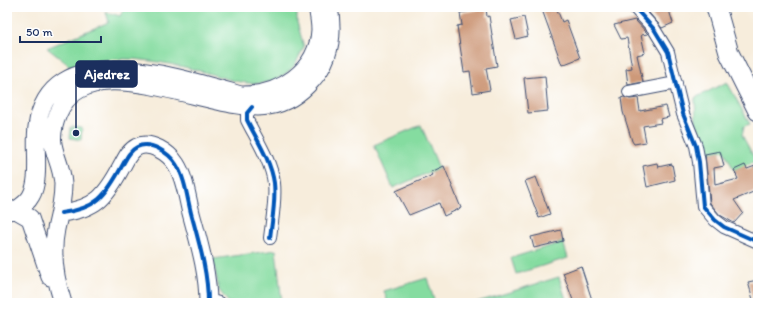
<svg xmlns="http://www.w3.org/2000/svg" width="765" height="310" viewBox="0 0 765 310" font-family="Itim,sans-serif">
<rect width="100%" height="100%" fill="#fff"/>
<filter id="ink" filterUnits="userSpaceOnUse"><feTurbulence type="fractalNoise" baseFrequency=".025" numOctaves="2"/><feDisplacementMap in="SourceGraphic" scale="8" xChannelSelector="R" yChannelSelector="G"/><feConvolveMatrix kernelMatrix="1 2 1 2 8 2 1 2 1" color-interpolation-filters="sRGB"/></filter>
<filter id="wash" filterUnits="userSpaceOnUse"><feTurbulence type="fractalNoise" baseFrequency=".012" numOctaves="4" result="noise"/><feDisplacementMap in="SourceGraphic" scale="16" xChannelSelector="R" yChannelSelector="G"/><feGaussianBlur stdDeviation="0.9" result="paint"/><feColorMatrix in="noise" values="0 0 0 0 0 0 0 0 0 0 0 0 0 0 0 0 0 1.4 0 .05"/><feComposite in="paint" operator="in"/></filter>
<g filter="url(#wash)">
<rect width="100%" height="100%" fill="#f7eddc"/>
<path fill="#85dca0" stroke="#50867f" d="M 125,7 L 297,7 L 297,22 L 304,47 C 300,54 296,65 290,70 C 262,95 231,79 200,71 C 182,66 161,62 143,60 C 118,57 94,61 70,66 L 47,48 L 109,22 L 106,12 L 120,16 Z
M 727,82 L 750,124 L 744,126 L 742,135 L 756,161 L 734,170 L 724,150 L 705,154 L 704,142 L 696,123 L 695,98 Z
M 421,125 L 439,168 L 393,188 L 374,145 Z
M 71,127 L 82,128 L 81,140 L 70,138 Z
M 563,242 L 568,258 L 516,274 L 511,258 Z
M 276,250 L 282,303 L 229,303 L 219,290 L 213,259 Z
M 559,277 L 567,303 L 474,303 Z
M 427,278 L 435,303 L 388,303 L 384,291 Z"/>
<g id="blocks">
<path fill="#cd9979" d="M 477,7 L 486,7 L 487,17 L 489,16 L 497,66 L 486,68 L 490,90 L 473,93 L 470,71 L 464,72 L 457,26 L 462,25 L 460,13 L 478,10 Z
M 541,7 L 556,7 L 562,22 L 566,20 L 580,58 L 562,65 Z
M 644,7 L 668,7 L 673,23 L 662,28 Z
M 524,17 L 528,36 L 516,39 L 511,20 Z
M 635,20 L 648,34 L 641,35 L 645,53 L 637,55 L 643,82 L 628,85 L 626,69 L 632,68 L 627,38 L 621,39 L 614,25 Z
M 545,76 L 548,111 L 528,113 L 524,78 Z
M 624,97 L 630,99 L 638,98 L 640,111 L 666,106 L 669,117 L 660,119 L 661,123 L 643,126 L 646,142 L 634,144 L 632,141 L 623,112 L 621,98 Z
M 720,151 L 724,166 L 714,168 L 715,185 L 738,179 L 734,170 L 745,165 L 747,169 L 758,165 L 758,190 L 734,200 L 743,213 L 734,223 L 720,215 L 710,203 L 705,154 Z
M 657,163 L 658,167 L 672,164 L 675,180 L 647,187 L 643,166 Z
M 444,166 L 461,208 L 444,216 L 439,203 L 409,215 L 396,191 L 433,175 L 431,172 Z
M 536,177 L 550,214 L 539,218 L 525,181 Z
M 561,230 L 563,241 L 534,248 L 531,237 Z
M 581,266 L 593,303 L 574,303 L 563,273 Z
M 758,280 L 758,303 L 754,303 L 748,282 Z"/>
</g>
</g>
<g filter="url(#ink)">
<use href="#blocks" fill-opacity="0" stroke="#3c4c71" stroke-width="1"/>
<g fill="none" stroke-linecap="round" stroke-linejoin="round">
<defs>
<path id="street" d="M 634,7 L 654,29 L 668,52 L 683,114 L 696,146 L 699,162 L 703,206 L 715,220 L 724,227 L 758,242
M 629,92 L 676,83
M 252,107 L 247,113 L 247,120 C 257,140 271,161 274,183 C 276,201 272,220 270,238
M 208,300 L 219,303"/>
<path id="secondary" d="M 16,210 C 22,206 28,202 31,196 C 41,179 34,147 37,127 C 49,33 186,79 241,95 C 279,96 318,71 320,30 C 320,24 319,18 318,12
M 7,211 L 16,210 L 30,218 L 50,277
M 61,213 C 96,209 106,196 122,166 C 126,159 129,151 137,147 C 150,140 169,153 176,164 C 185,178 187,197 191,213 C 199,243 208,272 208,303
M 63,303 C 55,279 51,254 56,229 C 60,213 63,200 63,184 C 61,155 44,148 58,114 C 88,41 216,116 269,106 C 286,103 300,94 312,80 C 330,60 334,34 329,7"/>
<path id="primary" d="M 716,7 L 729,53 L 758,111"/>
</defs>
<use href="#street" stroke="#3c4c71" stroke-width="14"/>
<use href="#secondary" stroke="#3c4c71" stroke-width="19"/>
<use href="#primary" stroke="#3c4c71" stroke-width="21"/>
<use href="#street" stroke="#fff" stroke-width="12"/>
<use href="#secondary" stroke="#fff" stroke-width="17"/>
<use href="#primary" stroke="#fff" stroke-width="19"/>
<defs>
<path id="cycleway" d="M 634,7 L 654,29 L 668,52 L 683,114 L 696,146 L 699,162 L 703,206 L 715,220 L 724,227 L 758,242
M 252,107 L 247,113 L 247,120 C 257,140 271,161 274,183 C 276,201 272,220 270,238
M 61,213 C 96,209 106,196 122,166 C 126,159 129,151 137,147 C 150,140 169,153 176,164 C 185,178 187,197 191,213 C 199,243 208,272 208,303"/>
</defs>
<use href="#cycleway" stroke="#fff" stroke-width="6"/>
<use href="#cycleway" stroke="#0057b8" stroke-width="4"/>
</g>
</g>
<path fill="none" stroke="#1b2f5e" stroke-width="1.5" d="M76 133L76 74"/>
<circle fill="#1b2f5e" stroke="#fff" stroke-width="1.5" cx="76" cy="133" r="4"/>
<rect fill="#1b2f5e" stroke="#1b2f5e" stroke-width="1.5" x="76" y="61" width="61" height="26" rx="4"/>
<g font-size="14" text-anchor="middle" font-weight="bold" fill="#fff">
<text x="107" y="79">Ajedrez</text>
</g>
<rect width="765" height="310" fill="none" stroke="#fff" stroke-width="24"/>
<path d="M20 36v6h81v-6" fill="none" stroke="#1b2f5e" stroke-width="2"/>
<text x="26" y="36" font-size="12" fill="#1b2f5e" stroke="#ffffff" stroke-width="3" paint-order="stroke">50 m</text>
</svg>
